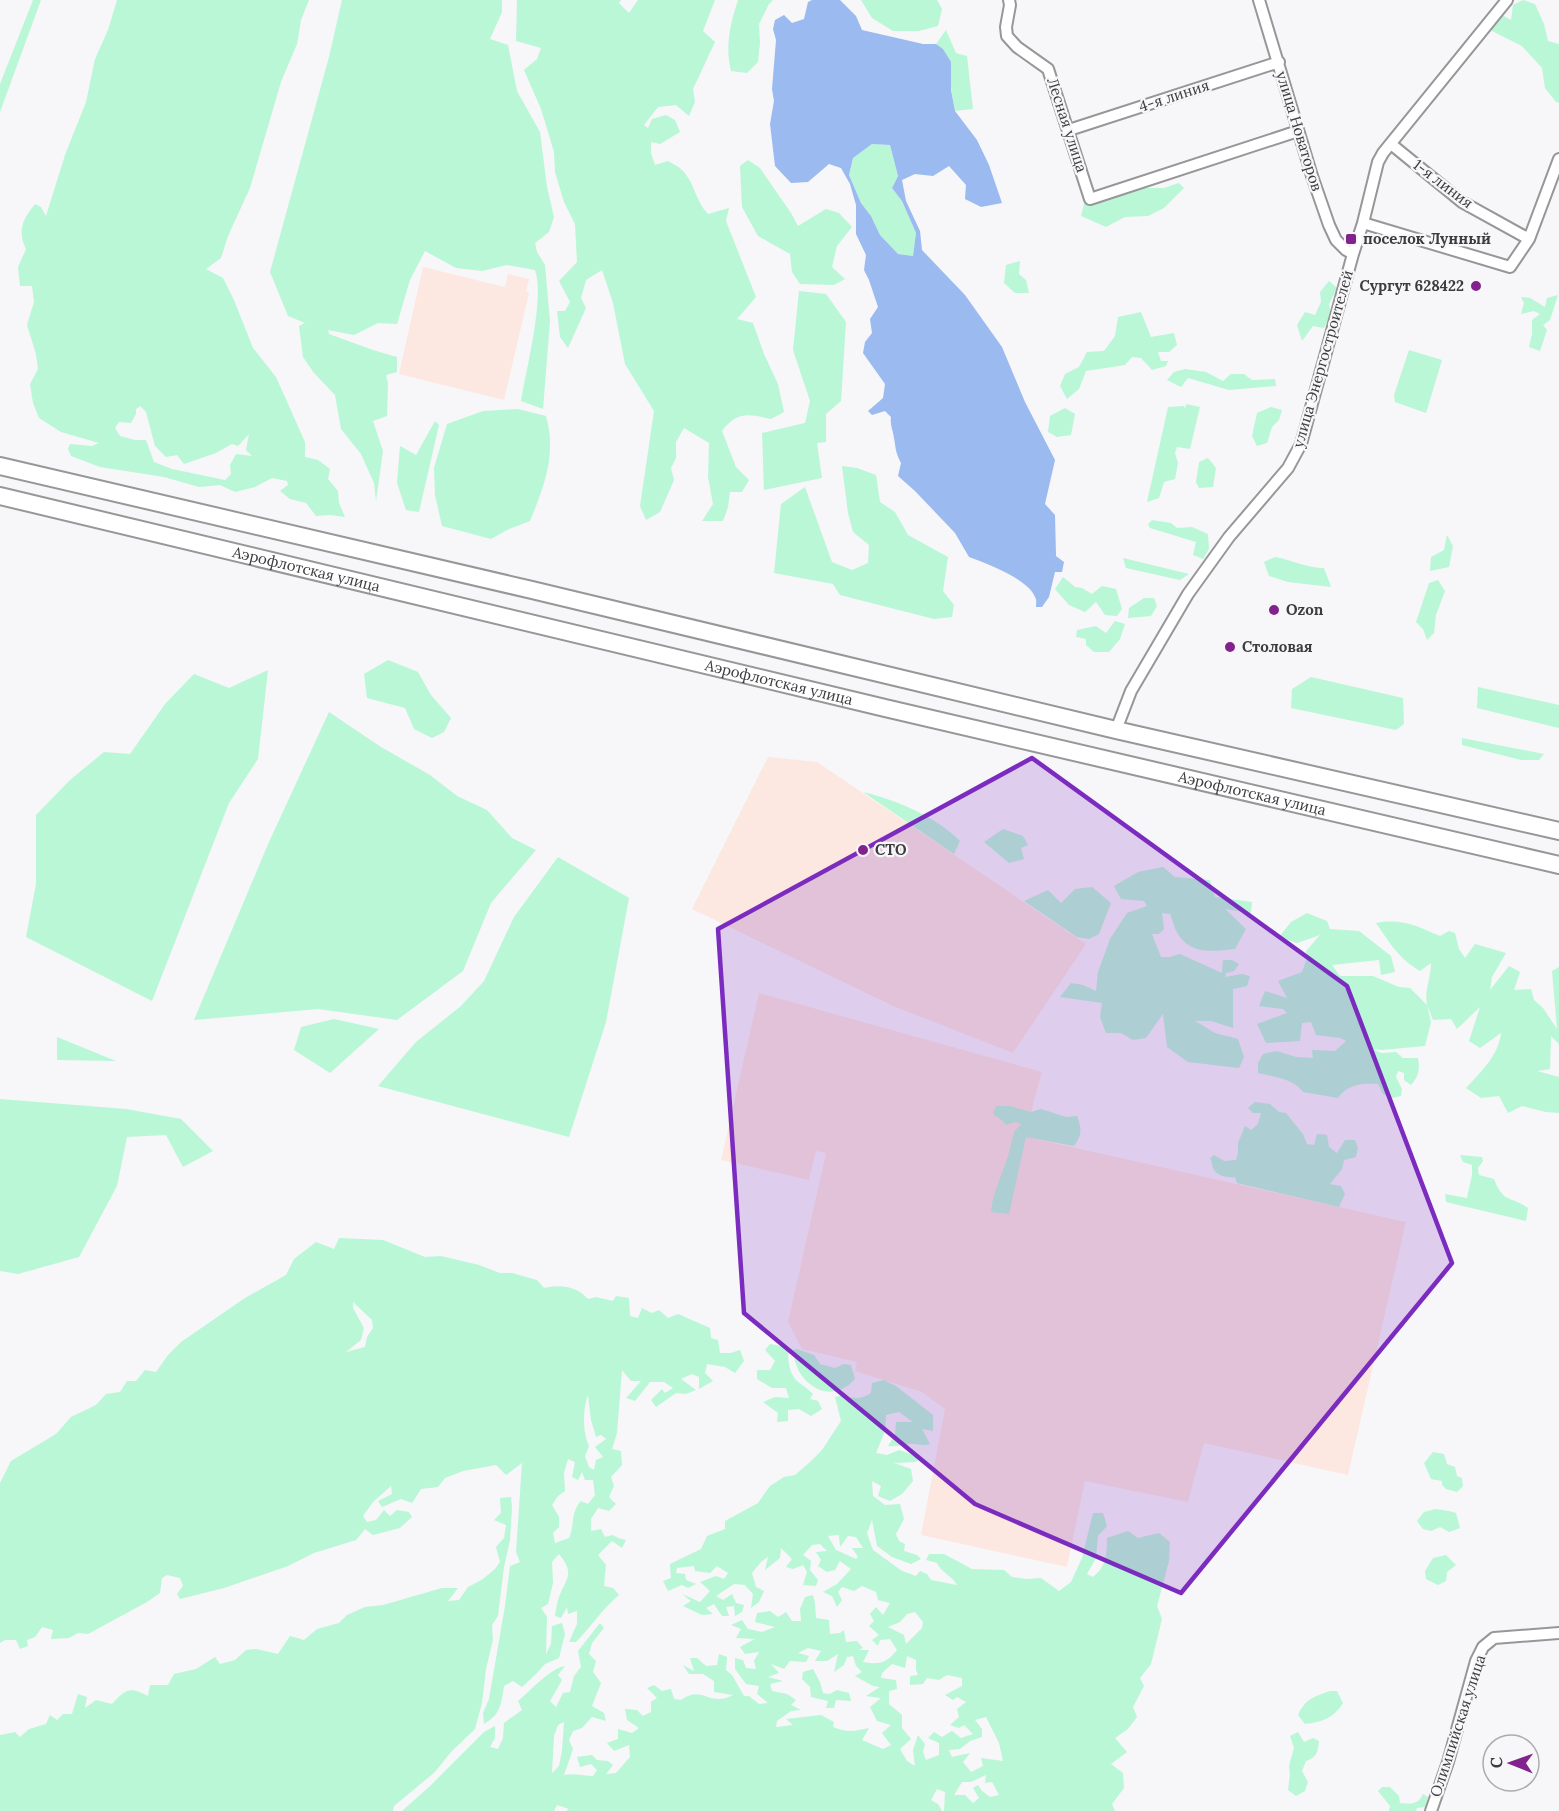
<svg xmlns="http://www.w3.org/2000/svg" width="1559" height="1811" viewBox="0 0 1559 1811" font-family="Lora,serif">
<rect width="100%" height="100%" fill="#f7f6f9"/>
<path fill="#fce8e0" d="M 423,267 L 505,287 L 508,274 L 529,279 L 526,291 L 529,293 L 504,400 L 399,374 Z
M 768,757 L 817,762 L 1086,944 L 1013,1053 L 893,1006 L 692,909 Z
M 759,993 L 1042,1072 L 1034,1100 L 1027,1137 L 1406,1222 L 1348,1475 L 1204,1443 L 1188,1502 L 1085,1481 L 1067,1567 L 921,1535 L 945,1409 L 922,1392 L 855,1371 L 857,1362 L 802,1349 L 788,1322 L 826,1153 L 816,1151 L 809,1180 L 721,1160 Z"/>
<path fill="#b9f7d7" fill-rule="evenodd" d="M 33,0 L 41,0 L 0,112 L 0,84 Z
M 117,0 L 309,0 L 301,20 L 297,44 L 281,82 L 250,188 L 228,236 L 221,258 L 206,269 L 223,278 L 234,300 L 253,348 L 276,377 L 305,442 L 305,457 L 318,460 L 330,469 L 328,479 L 338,491 L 339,503 L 345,517 L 330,515 L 316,516 L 306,503 L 290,499 L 280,491 L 288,485 L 287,481 L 272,478 L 255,487 L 235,492 L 220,485 L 199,487 L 164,477 L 100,467 L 71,456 L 68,449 L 70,444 L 92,446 L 99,443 L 61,432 L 39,418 L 33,403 L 30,384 L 38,369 L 36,354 L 27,325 L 34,302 L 32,286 L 20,286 L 18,267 L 26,249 C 17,230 23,219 35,204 L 41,207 L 46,216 L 65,155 L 86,102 L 95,59 L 108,30 ZM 140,406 L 146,412 L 155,446 L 166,457 L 177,455 L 184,464 L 216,453 L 232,444 L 238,446 L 249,434 L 246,450 L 252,456 L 236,454 L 230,465 L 231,474 L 225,480 L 172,469 L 154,462 L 146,440 L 135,440 L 120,436 L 115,428 L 119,422 L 131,423 L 136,414 L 136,409 Z
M 342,0 L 502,0 L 502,12 L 490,39 L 508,45 L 517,91 L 540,132 L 547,187 L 554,217 L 549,232 L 535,243 L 537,252 L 545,265 L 550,321 L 543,409 L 521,401 C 526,370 545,297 535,270 L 507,265 L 482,271 L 456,268 L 425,251 L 410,280 L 397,324 L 378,323 L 354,335 L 328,330 L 329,334 L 373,350 L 397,357 L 397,372 L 386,375 L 388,383 L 387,416 L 373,421 L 383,451 L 376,501 L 374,483 L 361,454 L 341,429 L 335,395 L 314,373 L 303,357 L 299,326 L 305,323 L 288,316 L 270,272 L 329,57 Z
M 517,0 L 621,0 L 619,3 L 629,13 L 638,0 L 715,0 L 703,31 L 715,42 L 693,89 L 695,102 L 689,116 L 676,105 L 658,107 L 644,125 L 648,128 L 652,119 L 666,115 L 675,120 L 680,132 L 660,144 L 651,142 L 651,153 L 655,165 L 668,161 C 673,164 680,167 684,172 C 695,185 696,202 708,214 L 729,208 L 726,221 L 756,297 L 737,319 L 753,323 L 764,354 L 778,384 L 784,412 L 771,419 C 749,414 737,411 722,431 L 736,467 L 749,480 L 742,492 L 730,492 L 728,507 L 723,521 L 702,521 L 713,504 L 708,477 L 709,443 L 684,428 L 676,442 L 676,458 L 671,468 L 674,480 L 660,512 L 646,520 L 640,506 L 654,411 L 625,364 L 613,303 L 602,270 L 586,280 L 581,298 L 586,308 L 568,348 L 560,337 L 557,311 L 565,311 L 570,302 L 559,281 L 577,262 L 575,224 L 564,202 L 555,172 L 554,152 L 541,109 L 524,70 L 537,59 L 541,48 L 516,41 Z
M 738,0 L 773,0 L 769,4 L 759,24 L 760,43 L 758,62 L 747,73 L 731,71 C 725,47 730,24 738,0 Z
M 861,0 L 937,0 L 942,9 L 938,26 L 919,31 L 893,31 L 872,18 Z
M 1523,0 L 1535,4 L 1544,24 L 1548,41 L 1559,44 L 1559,103 L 1556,102 L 1545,88 L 1542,68 L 1522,46 L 1490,30 L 1502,15 L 1511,20 L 1513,5 Z
M 946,30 L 956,53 L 967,56 L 973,109 L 955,111 C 954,103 952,95 951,87 C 950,68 953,57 936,44 Z
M 872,144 L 890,145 L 898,176 L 892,188 L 902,201 L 916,233 L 913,256 L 898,254 L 880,235 L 871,216 L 861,203 L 849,175 L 853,158 Z
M 748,160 L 760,168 L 791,213 L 798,226 L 826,209 L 839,213 L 852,227 L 837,246 L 832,267 L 845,279 L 834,285 L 800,284 L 792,272 L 790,254 L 758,236 L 742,207 L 740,166 Z
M 1179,183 L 1184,188 L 1164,208 L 1148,216 L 1125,217 L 1106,227 L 1081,216 L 1084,204 L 1108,196 L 1144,188 L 1164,188 Z
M 1020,261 L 1019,274 L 1026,280 L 1029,293 L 1015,293 L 1004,283 L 1006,265 Z
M 1329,281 L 1337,288 L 1329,304 L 1331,315 L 1324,328 L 1313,326 L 1302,341 L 1297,325 L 1305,312 L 1315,315 L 1321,302 L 1320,292 Z
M 799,291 L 826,294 L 846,322 L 841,401 L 826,414 L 826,442 L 817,443 L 822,478 L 764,490 L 762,433 L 805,423 L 810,401 L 793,350 Z
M 1558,295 L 1550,320 L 1543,325 L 1547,330 L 1540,351 L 1529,347 L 1532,334 L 1532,320 L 1540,314 L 1534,311 L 1521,314 L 1524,303 L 1521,297 L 1530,298 L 1545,307 L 1547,298 Z
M 1141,312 L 1151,337 L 1174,333 L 1177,345 L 1169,352 L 1158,352 L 1161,361 L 1168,361 L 1166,366 L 1152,370 L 1141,358 L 1132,357 L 1125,365 L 1086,371 L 1079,389 L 1067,399 L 1060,386 L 1065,374 L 1079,367 L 1087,352 L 1104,351 L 1115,336 L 1118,317 Z
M 1409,350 L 1442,360 L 1426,413 L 1395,402 L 1394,395 Z
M 1185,369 L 1206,372 L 1223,381 L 1231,374 L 1244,374 L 1252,380 L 1275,379 L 1276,386 L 1229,390 L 1188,378 L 1181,387 L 1167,380 L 1174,372 Z
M 1186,404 L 1200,407 L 1190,449 L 1177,447 L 1175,453 L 1178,463 L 1175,479 L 1164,482 L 1159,498 L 1147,502 L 1168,407 L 1184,406 L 1185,409 Z
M 1271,407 L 1282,410 L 1279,420 L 1272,427 L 1267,443 L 1257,446 L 1252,436 L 1257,413 Z
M 1065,408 L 1075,414 L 1071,435 L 1057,437 L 1048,432 L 1050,416 Z
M 518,409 L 546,416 C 557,453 544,487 530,521 L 507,530 L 491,539 L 442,526 L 435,495 L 434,468 L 447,424 L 483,411 Z
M 435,421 L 439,425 L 419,512 L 406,510 L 397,483 L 400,446 L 416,455 Z
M 1208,458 L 1216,468 L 1213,487 L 1199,488 L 1196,482 L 1199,462 Z
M 842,466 L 857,468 L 876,475 L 880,502 L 895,512 L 908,535 L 948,557 L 943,591 L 954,605 L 952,617 L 934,619 L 840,595 L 833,584 L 774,573 L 781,504 L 805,487 L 832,562 L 852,570 L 868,563 L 869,545 L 853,532 L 848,513 Z
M 1152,520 L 1171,523 L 1177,528 L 1192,527 L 1208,534 L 1209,549 L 1203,559 L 1193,555 L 1196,542 L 1150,528 L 1148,524 Z
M 1447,535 L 1453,546 L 1449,567 L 1430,571 L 1431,557 L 1444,550 Z
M 1275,557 C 1292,560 1307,568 1324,568 L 1331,587 L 1288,582 L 1269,576 L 1264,562 Z
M 1123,558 L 1189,574 L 1180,580 L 1126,568 Z
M 1063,577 L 1075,587 L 1082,588 L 1092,594 L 1102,586 L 1116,589 L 1122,609 L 1117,616 L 1105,615 L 1096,602 L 1085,612 L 1069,605 L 1055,589 Z
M 1438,580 L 1445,591 L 1436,615 L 1434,633 L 1427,640 L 1423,629 L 1416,622 L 1429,583 Z
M 1144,598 L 1154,598 L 1157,606 L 1151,616 L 1128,618 L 1129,608 Z
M 1115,621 L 1125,624 L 1120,639 L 1109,652 L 1094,652 L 1086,645 L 1086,639 L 1076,637 L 1077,630 L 1096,626 L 1106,633 Z
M 388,660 L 418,672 L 431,695 L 451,718 L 444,732 L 432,738 L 414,729 L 405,708 L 367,698 L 364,674 Z
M 268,670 L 258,759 L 229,803 L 152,1001 L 26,937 L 36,884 L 36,815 L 70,780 L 104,752 L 130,754 L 165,704 L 194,674 L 229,688 Z
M 1311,677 L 1403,698 L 1404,724 L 1396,730 L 1291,708 L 1292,689 Z
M 1478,687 L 1559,705 L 1559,728 L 1477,708 Z
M 329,712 L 381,747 L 430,775 L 457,796 L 487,810 L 512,838 L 536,850 L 491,903 L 463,971 L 397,1020 L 318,1009 L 194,1020 L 269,842 Z
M 1462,738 L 1544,754 L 1539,760 L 1521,760 L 1462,745 Z
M 863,792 C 897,800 936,817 960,841 L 954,854 Z
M 1003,829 L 1023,836 L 1028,845 L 1021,848 L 1024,859 L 1009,863 L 984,842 Z
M 558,857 L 629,898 L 606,1022 L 569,1137 L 378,1086 L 416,1042 L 461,1006 L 484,981 L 514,917 Z
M 1163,867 L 1175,877 L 1210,880 L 1215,897 L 1252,902 L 1251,913 L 1225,909 L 1246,929 L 1235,949 C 1215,951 1193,955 1180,937 C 1175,931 1173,921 1170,914 L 1162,913 L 1164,929 L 1159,934 L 1152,934 L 1161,957 L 1170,957 L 1180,954 L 1222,973 L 1223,960 L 1232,960 L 1239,964 L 1234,971 L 1226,973 L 1225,977 L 1242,974 L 1250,976 L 1247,986 L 1233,989 L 1233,1028 L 1211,1021 L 1195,1021 L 1215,1033 L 1238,1039 L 1244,1057 L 1239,1068 L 1188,1062 L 1167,1047 L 1163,1014 L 1146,1038 L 1133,1040 L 1121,1033 L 1106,1033 L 1100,1017 L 1102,1003 L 1060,997 L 1071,983 L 1083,985 L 1096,991 L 1098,972 L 1110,939 L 1127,913 L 1147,906 L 1144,901 L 1121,899 L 1114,886 L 1138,872 Z
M 1092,887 L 1111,903 L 1099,934 L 1089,939 L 1077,937 L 1024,901 L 1048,890 L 1061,903 L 1075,889 Z
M 1307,913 L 1327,921 L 1330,929 L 1359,931 L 1391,956 L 1395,972 L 1381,975 L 1379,960 L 1332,965 L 1340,976 L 1373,976 L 1399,987 L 1410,988 L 1427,1005 C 1424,992 1431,978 1431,963 L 1420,971 C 1398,958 1390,943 1376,923 C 1402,918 1417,926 1440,936 L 1449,931 L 1455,933 L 1459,949 L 1465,958 L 1475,944 L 1506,953 L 1492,977 L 1490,990 L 1509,966 L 1520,972 L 1514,990 L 1531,989 L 1534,1000 L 1543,1008 L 1557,1029 L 1552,971 L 1559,967 L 1559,1044 L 1551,1036 L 1550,1069 L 1537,1071 L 1559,1077 L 1559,1113 L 1546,1112 L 1522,1106 L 1508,1113 L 1499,1096 L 1481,1098 L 1466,1088 C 1480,1073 1499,1055 1501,1033 L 1480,1048 L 1469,1041 L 1480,1007 L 1457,1029 L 1451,1019 L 1433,1020 L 1427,1005 L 1431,1022 L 1425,1046 L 1382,1050 L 1373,1049 L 1381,1053 L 1396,1052 L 1403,1058 L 1418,1058 C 1420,1069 1419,1076 1411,1085 L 1404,1080 L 1404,1073 L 1398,1071 L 1396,1077 L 1402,1089 L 1401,1096 L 1392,1098 L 1383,1094 L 1378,1084 C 1364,1082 1346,1085 1338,1098 L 1303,1092 C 1294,1078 1273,1077 1258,1073 L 1258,1063 L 1263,1054 L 1277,1051 L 1296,1057 L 1313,1058 L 1312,1050 L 1335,1051 L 1346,1041 L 1340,1038 L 1316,1035 L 1311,1022 L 1302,1023 L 1300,1041 L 1266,1043 L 1257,1024 L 1287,1013 L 1283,1009 L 1259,1006 L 1265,991 L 1287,998 L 1278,981 L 1302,972 L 1307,958 L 1306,951 L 1320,935 L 1297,943 L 1279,937 L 1291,922 Z
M 334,1019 L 379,1029 L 330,1073 L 294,1050 L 301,1027 Z
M 57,1037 L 116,1061 L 57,1060 Z
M 0,1099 L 126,1109 L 181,1119 L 213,1151 L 183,1167 L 166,1135 L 127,1137 L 117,1186 L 79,1257 L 18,1274 L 0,1271 Z
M 1255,1102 L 1270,1104 L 1279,1112 L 1286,1113 L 1303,1134 L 1307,1144 L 1314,1145 L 1317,1134 L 1327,1135 L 1329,1147 L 1337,1153 L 1345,1140 L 1355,1140 L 1358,1148 L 1356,1157 L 1344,1160 L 1342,1169 L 1330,1184 L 1341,1186 L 1345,1194 L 1339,1207 L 1237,1183 L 1235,1177 C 1228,1178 1216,1176 1213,1168 C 1212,1165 1212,1161 1210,1158 L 1214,1155 L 1224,1161 L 1236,1160 L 1238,1153 L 1238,1143 L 1245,1126 L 1251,1130 L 1258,1124 L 1261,1113 L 1253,1113 L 1248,1108 Z
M 996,1106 L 1010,1106 L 1031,1112 L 1041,1109 L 1066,1117 L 1077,1116 C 1082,1129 1082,1135 1074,1146 L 1026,1137 L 1009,1214 L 991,1212 L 993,1198 L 1008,1156 L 1014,1132 L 1021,1124 L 1016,1122 L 1006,1125 L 1002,1120 L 993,1114 Z
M 1460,1155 L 1482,1157 L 1483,1161 L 1478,1168 L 1479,1175 L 1494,1179 C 1504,1204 1509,1195 1528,1208 L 1526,1221 L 1446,1202 L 1445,1194 L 1467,1198 L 1472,1175 L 1472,1165 L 1463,1162 Z
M 339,1238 L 383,1240 L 425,1257 L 441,1256 L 479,1265 L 500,1273 L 512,1273 L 537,1280 L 544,1288 C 560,1284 577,1286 588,1299 L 596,1297 L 613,1301 L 616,1296 L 629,1298 L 630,1316 L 638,1318 L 642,1308 L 652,1313 L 659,1310 L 668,1318 L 678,1314 L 710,1328 L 711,1338 L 718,1340 L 720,1353 L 731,1353 L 740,1350 L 744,1361 L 735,1373 L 725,1367 L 707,1364 L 705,1373 L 713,1381 L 699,1389 L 699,1377 L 692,1374 L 681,1379 L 696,1390 L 686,1394 L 676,1393 L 656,1407 L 651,1400 L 662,1389 L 665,1393 L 673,1388 L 664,1382 L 650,1382 L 635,1401 L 626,1398 L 641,1381 L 631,1381 L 622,1370 L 617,1433 L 612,1449 L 621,1451 L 622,1465 L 611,1477 L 614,1486 L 609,1497 L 616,1504 L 609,1511 L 598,1508 L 591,1519 L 591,1531 L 601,1529 L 605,1537 L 613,1535 L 618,1538 L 626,1540 L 622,1548 L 612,1541 L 598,1555 L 606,1565 L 604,1586 L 613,1588 L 619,1595 C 602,1609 591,1627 576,1642 L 569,1642 L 577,1624 L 577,1611 L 568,1614 L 567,1607 L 561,1618 L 555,1616 C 556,1610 557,1603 559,1597 C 567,1577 575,1574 559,1554 L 552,1562 L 553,1583 L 548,1604 L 541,1608 L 547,1617 L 546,1654 L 551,1644 L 552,1626 L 562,1623 L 565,1634 L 559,1658 L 545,1664 L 537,1673 L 522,1687 L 513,1681 L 504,1686 C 501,1704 501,1714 484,1724 L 483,1713 L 489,1699 L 505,1606 L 510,1566 L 520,1562 L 516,1552 L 522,1463 L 506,1475 L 496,1465 L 463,1471 L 445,1478 L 438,1487 L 421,1489 L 412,1503 L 401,1499 L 382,1507 L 378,1501 L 392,1494 L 391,1486 L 373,1502 L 363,1516 L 367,1522 L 376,1520 L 384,1510 L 390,1516 L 397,1510 L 409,1512 L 412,1517 L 400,1528 L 373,1535 L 365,1529 L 356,1540 L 314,1553 L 288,1566 L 224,1588 L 180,1599 L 177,1594 L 183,1586 L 180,1578 L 167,1575 L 162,1578 L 160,1593 L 147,1602 L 88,1634 L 78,1633 L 69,1638 L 51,1639 L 53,1630 L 42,1627 L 35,1637 L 27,1640 L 28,1646 L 20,1649 L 16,1640 L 5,1640 L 0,1643 L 0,1483 L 11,1461 L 56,1434 L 71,1417 L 96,1405 L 106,1394 L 120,1392 L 127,1381 L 136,1381 L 145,1370 L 156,1372 L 168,1355 L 181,1342 L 245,1298 L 286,1275 L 294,1259 L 316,1242 L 334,1249 ZM 353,1302 L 372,1320 L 373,1328 L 367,1337 L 365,1347 L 346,1352 L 361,1340 L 364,1328 L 353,1308 ZM 588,1395 L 591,1420 L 596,1437 L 601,1435 L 606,1439 L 595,1447 L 603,1457 L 596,1460 L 594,1470 L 589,1467 L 585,1456 L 589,1446 C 582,1431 583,1408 588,1395 ZM 568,1459 L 575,1462 L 572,1477 L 578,1480 L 582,1472 L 585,1480 L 593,1480 L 595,1495 L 588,1504 L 581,1501 C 570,1513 575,1525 569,1538 L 555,1543 L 553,1533 L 559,1527 L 559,1517 L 552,1505 L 558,1496 L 565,1491 L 564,1473 Z
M 770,1344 L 788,1347 C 788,1358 788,1372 797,1381 C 803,1386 806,1387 813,1394 L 810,1399 L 818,1401 L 822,1409 L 811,1416 L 799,1409 L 788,1410 L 788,1421 L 777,1422 L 778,1413 L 763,1402 L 775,1397 L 789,1398 L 786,1388 L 772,1388 L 757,1379 L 757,1370 L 770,1370 L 775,1361 L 765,1350 Z
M 797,1349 L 814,1355 L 820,1364 L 835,1368 L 844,1364 L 851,1365 L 855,1379 C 837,1399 814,1394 800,1373 C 796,1367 794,1357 792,1350 Z
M 884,1380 L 896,1386 L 933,1415 L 933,1431 L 922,1429 L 930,1444 C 922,1447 917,1443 909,1444 C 902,1445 896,1447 888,1446 L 895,1435 L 896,1422 L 913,1422 L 899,1412 L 886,1415 L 885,1431 L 876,1453 L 887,1455 L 899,1450 L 922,1458 L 915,1462 L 894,1463 L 911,1469 L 913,1481 L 902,1494 L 890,1501 L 878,1496 L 881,1486 L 872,1481 L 873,1496 L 885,1505 L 900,1504 L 904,1519 L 896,1534 L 899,1541 L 905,1544 L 904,1551 L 917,1555 L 921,1559 L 911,1564 L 892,1557 L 877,1546 L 872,1520 L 867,1533 L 873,1550 L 902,1571 L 916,1576 L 920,1571 L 927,1574 L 931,1580 L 957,1585 C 952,1576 941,1572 937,1563 L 926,1560 L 929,1554 L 944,1554 L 972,1569 L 1004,1570 L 1012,1577 L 1026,1579 L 1041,1578 L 1059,1591 L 1071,1582 L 1082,1558 L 1093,1513 L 1103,1513 L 1107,1526 L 1098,1536 L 1096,1558 L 1087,1574 L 1093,1577 C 1106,1567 1107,1554 1107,1538 L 1128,1531 L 1138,1538 L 1159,1533 L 1170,1542 L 1169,1561 L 1157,1606 L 1162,1619 L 1151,1664 L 1140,1678 L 1144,1686 L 1133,1707 L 1137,1717 L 1128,1729 L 1115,1738 L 1127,1752 L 1111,1764 L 1123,1773 L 1124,1788 L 1112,1804 L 1115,1811 L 944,1811 L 945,1792 L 937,1789 L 931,1800 L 938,1804 L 942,1811 L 566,1811 L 569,1809 L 557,1805 L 554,1811 L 402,1811 L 429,1787 L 484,1732 L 495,1726 L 495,1738 L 490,1747 L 498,1749 L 503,1738 L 504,1723 L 522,1710 L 518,1701 C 529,1692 552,1667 565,1666 L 558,1675 L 562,1680 L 550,1701 L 556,1707 L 563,1693 L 570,1692 L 574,1676 L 581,1667 L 578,1651 L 600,1623 L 604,1628 L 592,1643 L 589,1654 L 596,1661 L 593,1672 L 601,1683 L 592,1706 L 604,1713 L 606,1721 L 592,1717 L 582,1728 L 573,1731 L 569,1740 L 573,1749 L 564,1775 C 574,1773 583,1776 593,1776 L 597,1770 L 591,1764 L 580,1767 L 577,1757 L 592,1755 L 597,1760 L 608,1761 L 613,1765 L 606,1774 L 616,1773 L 630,1757 L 629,1745 L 614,1751 L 607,1743 L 618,1739 L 618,1729 L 632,1733 L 639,1728 L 627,1720 L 625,1709 L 637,1710 L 643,1716 L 651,1712 L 651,1702 L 657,1698 L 647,1688 L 654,1685 L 662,1691 L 671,1689 L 674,1699 L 681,1700 C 704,1684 708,1708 733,1695 L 714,1692 L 714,1681 L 703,1674 L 689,1674 L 683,1665 L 694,1671 L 690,1658 L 697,1658 L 706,1666 L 717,1665 L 719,1654 L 727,1657 L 726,1670 L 732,1675 L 744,1696 L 749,1696 L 759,1704 L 768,1703 L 757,1694 L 759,1686 L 746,1684 L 735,1669 L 735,1658 L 743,1660 L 746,1668 L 756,1669 L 754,1661 L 759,1652 L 745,1654 L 740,1647 L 755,1639 L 736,1638 L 741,1629 L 731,1625 L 742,1620 L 748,1629 L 762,1632 L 775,1627 L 755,1622 L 757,1613 L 770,1611 L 778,1617 L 786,1612 L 792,1621 L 801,1621 L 800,1609 L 805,1597 L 813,1595 L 815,1603 L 816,1618 L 829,1620 L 830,1634 L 840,1633 L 844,1630 L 846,1642 L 857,1641 L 863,1648 L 859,1650 L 869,1650 L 863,1662 C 881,1665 886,1663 897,1650 L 890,1639 L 880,1640 L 878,1646 L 872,1640 L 879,1635 L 869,1626 L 874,1621 L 870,1614 L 876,1607 L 883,1615 L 890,1603 L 878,1600 L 876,1592 L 862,1586 L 854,1591 L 842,1587 L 838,1592 L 842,1600 L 837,1607 L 832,1596 L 823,1592 L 837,1584 L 851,1569 L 840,1561 L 835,1570 L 827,1572 L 818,1566 L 821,1560 L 816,1552 L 827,1551 L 820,1544 L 812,1545 L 803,1555 L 811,1561 L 810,1570 L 818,1580 L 816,1586 L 803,1585 L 807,1572 L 803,1565 L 793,1569 L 786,1567 L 792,1559 L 781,1548 L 780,1558 L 765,1570 L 768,1557 L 761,1562 L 752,1573 L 756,1587 L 764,1591 L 759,1602 L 751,1608 L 753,1594 L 745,1585 L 734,1584 L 716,1596 L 723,1600 L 732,1594 L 736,1603 L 744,1605 L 742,1612 L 735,1616 L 734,1606 L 726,1607 L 729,1616 L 722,1616 L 714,1604 L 706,1608 L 713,1614 L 702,1615 L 683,1606 L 691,1601 L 682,1594 L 700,1602 L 710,1591 L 700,1582 L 716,1576 L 724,1579 L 728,1573 L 717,1566 L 710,1573 L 695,1571 L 694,1566 L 677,1568 L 676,1573 L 685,1574 L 686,1580 L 696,1584 L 688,1588 L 682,1585 L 668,1591 L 663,1581 L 671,1578 L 670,1564 L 701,1549 L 707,1536 L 725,1529 L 725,1521 L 758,1503 L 770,1486 L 784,1477 L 795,1475 L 809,1463 L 822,1450 L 841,1421 L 835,1397 C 851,1393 854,1404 871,1393 L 872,1383 ZM 839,1535 L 840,1547 L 848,1536 L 856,1537 L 863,1548 L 852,1548 L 858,1557 L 856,1559 L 836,1550 L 828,1536 ZM 915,1612 L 923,1622 L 922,1628 L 906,1644 L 904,1635 L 888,1627 L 900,1622 L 907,1614 ZM 808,1648 L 821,1651 L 815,1661 L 827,1661 L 838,1654 L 834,1672 L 844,1665 L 847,1657 L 853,1656 L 856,1666 L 862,1672 L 855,1676 L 873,1686 L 880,1687 L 866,1696 L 881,1698 L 870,1707 L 877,1721 L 891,1725 L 882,1733 L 891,1745 L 883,1749 L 862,1740 L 869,1728 C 856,1731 847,1733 833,1727 L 834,1722 L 821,1715 L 786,1719 L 793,1725 L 776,1727 L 777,1721 L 791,1711 L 801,1710 L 791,1705 L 796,1700 L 787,1694 L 772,1691 L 770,1684 L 783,1681 L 768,1677 L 779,1673 L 771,1664 L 784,1669 L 790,1661 L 806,1662 L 809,1656 L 798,1653 ZM 907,1656 L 916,1660 L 916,1670 L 918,1675 L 910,1676 L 910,1685 L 923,1684 L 927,1678 L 939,1680 L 947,1675 L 962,1678 L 962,1686 L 945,1695 L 953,1700 L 957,1697 L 966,1702 L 957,1709 L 959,1717 L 950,1725 L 959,1728 L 964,1725 L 973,1734 L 961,1738 L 952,1731 L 942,1737 L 934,1732 L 928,1738 L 939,1743 L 939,1755 L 926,1760 L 923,1752 L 925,1744 L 918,1735 L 913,1750 L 915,1766 L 907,1761 L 900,1749 L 911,1739 L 902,1728 L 902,1715 L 889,1704 L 889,1691 L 897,1689 L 896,1680 L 881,1678 L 882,1673 L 892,1664 L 905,1668 ZM 986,1717 L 999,1743 L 1003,1761 L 981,1758 L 983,1766 L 971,1772 L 963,1762 L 970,1753 L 952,1757 L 949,1750 L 960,1749 L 970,1741 L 982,1737 L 982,1729 L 975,1720 ZM 564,1722 L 562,1751 L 559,1766 L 552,1773 L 554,1736 L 558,1725 ZM 986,1775 L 985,1783 L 992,1782 L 999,1795 L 990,1797 L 982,1791 L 978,1785 L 973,1788 L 979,1798 L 973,1803 L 965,1795 L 954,1795 L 962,1782 L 971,1782 Z
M 1433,1452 L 1444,1454 L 1447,1464 L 1455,1467 L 1457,1476 L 1462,1478 L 1463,1486 L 1457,1492 L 1446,1489 L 1442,1485 L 1442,1481 L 1431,1479 L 1424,1463 Z
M 511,1497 L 512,1508 L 510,1540 L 504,1567 L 498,1616 L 492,1625 L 493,1640 L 486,1669 L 482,1703 L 475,1729 L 451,1752 L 435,1772 L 394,1806 L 393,1811 L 0,1811 L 0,1735 L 15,1732 L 20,1737 L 29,1729 L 46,1724 L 50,1715 L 57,1720 L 63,1714 L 72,1714 L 78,1694 L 87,1697 L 85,1708 L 96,1700 L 112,1704 C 126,1689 129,1686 148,1696 L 150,1685 L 168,1685 L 174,1674 L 196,1669 L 215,1657 L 220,1664 L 235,1660 L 246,1650 L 256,1649 L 278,1654 L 290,1636 L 304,1640 L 317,1629 L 339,1623 L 347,1615 L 365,1607 L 383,1605 L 442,1588 L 458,1588 L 448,1601 L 459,1600 L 468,1587 L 483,1579 L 495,1569 L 500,1562 L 496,1547 L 504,1538 L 506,1525 L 494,1520 L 501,1513 L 500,1498 Z
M 1435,1509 L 1449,1511 L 1456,1513 L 1460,1528 L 1449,1532 L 1440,1527 L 1431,1531 L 1423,1529 L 1417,1521 L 1424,1512 Z
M 1446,1555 L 1456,1565 L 1447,1572 L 1446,1581 L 1438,1585 L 1426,1579 L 1425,1571 L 1433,1558 Z
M 813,1669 L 820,1682 L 823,1693 L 830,1694 L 837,1690 L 849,1693 L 851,1701 L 836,1700 L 834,1708 L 826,1708 L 828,1701 L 811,1697 L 810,1687 L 802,1679 L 803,1672 Z
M 1330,1691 L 1337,1691 L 1343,1703 C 1334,1718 1322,1722 1305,1724 L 1298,1715 C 1306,1698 1314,1697 1330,1691 Z
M 1298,1732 L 1304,1742 L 1313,1738 L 1319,1741 C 1318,1752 1317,1757 1306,1761 L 1302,1771 L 1308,1782 L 1305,1791 L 1296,1796 L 1288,1790 L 1290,1774 L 1289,1766 L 1294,1748 L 1290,1736 Z
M 1382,1787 L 1390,1787 L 1399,1796 L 1400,1803 C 1411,1804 1418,1805 1423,1794 L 1428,1797 L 1425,1807 L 1417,1808 L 1416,1811 L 1389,1811 L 1390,1806 L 1378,1791 Z"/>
<path fill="#9abaf0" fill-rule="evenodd" d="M 812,0 L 840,0 L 856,16 L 862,30 L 923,44 L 936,44 L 943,49 L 951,62 L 951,90 L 955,111 L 977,140 L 989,165 L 1002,203 L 981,207 L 965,199 L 966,185 L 949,166 L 933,176 L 915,174 L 902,180 L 906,201 L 920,231 L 922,250 L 965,295 L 1002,347 L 1025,402 L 1055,460 L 1045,504 L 1055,515 L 1056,556 L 1064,562 L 1062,572 L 1055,572 L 1049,597 L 1042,607 L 1036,607 C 1036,603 1037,600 1035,597 C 1028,579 986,563 969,557 L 955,533 L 915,491 L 898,476 L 901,463 C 895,451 896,449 894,438 C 893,430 890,426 891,417 L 885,411 L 872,415 L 868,411 L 883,398 L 885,384 L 863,353 L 865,342 L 872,333 L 870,319 L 878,307 L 869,280 L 864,270 L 866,255 L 856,234 L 856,205 L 850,184 L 841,168 L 829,164 L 808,182 L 791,183 L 775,166 L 770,124 L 774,101 L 772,89 L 776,40 L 773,29 L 775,20 L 784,15 L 792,23 L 804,19 L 808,2 ZM 872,144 L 890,145 L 898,176 L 892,188 L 902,201 L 916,233 L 913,256 L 898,254 L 880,235 L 871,216 L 861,203 L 849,175 L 853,158 Z"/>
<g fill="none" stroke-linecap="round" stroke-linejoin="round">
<defs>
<path id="minor" d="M 1009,0 L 1010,5 L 1006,27 L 1007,36 L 1017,47 L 1048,69 L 1090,199 L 1298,131
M 1259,0 L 1312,176 L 1329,225 L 1336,240 L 1346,250 L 1353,254
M 1069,130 L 1279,62
M 1391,144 L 1462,202 L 1529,239
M 1363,223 L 1510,267 L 1529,239 L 1559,159
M 1116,730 L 1131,691 L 1188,594 L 1229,537 L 1288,468 L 1301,444 L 1353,254 L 1363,223 L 1378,162 L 1383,153 L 1507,0
M 1431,1811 L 1448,1762 L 1476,1661 L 1483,1647 L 1494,1638 L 1559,1633"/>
<g id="primary">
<path d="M 0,466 L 532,590 L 1116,730 L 1559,831"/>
<path id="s1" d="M 0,496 L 885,708 L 1559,865"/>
</g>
</defs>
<use href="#minor" stroke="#979699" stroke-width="14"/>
<use href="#primary" stroke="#979699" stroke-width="20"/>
<use href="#minor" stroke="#fff" stroke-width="10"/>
<use href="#primary" stroke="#fff" stroke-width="16"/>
</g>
<path fill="#7b2cbf" fill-opacity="0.2" stroke="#7b2cbf" stroke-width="4.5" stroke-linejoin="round" d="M 1032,758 L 1347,986 L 1452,1263 L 1181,1593 L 975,1504 L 744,1313 L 718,929 Z"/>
<g fill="#82238d" stroke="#f7f6f9" stroke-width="2">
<rect x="1345" y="233" width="12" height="12" rx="3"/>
<circle cx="1476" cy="286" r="6"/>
<circle cx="1274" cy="610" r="6"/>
<circle cx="1230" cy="647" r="6"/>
<circle cx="863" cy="850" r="6"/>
</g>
<g text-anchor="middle" stroke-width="4.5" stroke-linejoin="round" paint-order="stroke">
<g font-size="15" fill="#3c3b3d" stroke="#f7f6f9">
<text transform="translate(1174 96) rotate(-18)" y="5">4-я линия</text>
<text transform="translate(1067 125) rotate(72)" y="5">Лесная улица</text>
<text transform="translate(1299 131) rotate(73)" y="5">улица Новаторов</text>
<text transform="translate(1443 184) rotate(37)" y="5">1-я линия</text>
<text transform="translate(1323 359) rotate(-74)" y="5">улица Энергостроителей</text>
<text dy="5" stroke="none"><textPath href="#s1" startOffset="315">Аэрофлотская улица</textPath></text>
<text dy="5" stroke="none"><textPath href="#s1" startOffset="801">Аэрофлотская улица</textPath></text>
<text dy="5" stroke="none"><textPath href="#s1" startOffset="1287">Аэрофлотская улица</textPath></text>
<text transform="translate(1458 1726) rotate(-72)" y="5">Олимпийская улица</text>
</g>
<g font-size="15" font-weight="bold" fill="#3c3b3d" stroke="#f7f6f9" text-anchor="start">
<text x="1363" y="244">поселок Лунный</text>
<text x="1464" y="291" text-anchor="end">Сургут 628422</text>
<text x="1286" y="615">Ozon</text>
<text x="1242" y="652">Столовая</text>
<text x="875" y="855">СТО</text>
</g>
</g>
<g transform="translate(1511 1763) rotate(271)"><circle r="28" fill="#f7f6f9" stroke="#acabae" stroke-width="1.5"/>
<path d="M0-4.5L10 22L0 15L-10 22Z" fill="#82238d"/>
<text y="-9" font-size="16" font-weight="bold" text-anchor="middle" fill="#3c3b3d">С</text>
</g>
</svg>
